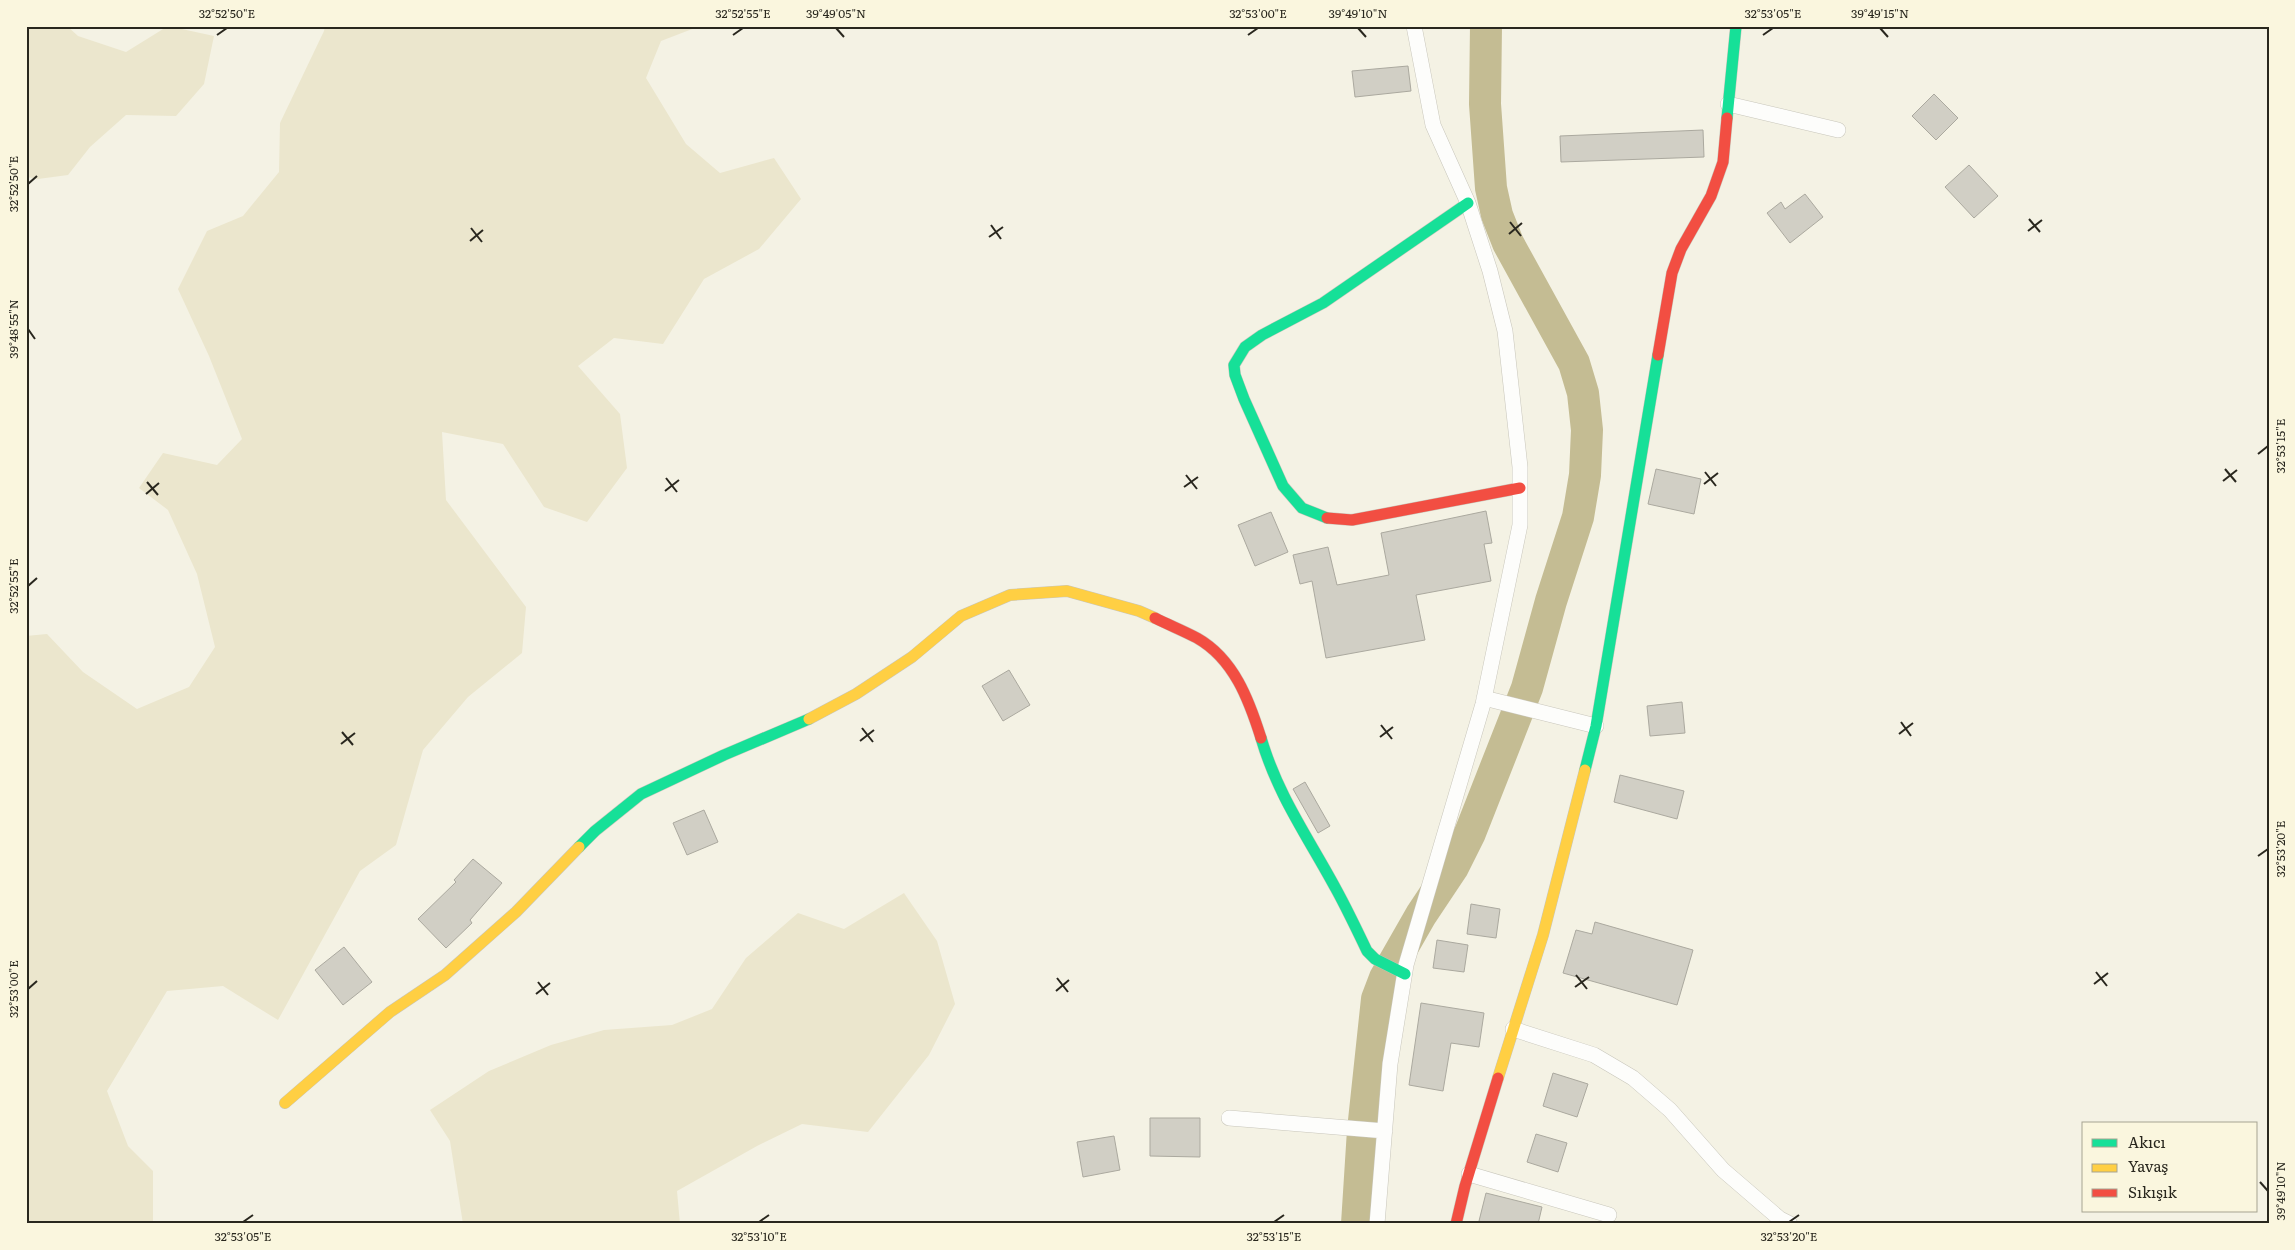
<svg xmlns="http://www.w3.org/2000/svg" width="2295" height="1250" viewBox="0 0 2295 1250" font-family="Literata,serif">
<rect width="100%" height="100%" fill="#f4f2e4"/>
<path fill="#ebe6cd" d="M 26,26 L 67,26 L 78,36 L 126,52 L 168,26 L 214,36 L 204,84 L 176,116 L 126,115 L 90,147 L 68,175 L 38,179 L 26,177 Z
M 325,26 L 700,26 L 661,41 L 646,78 L 686,144 L 720,173 L 774,158 L 801,199 L 759,249 L 704,279 L 663,344 L 614,338 L 578,366 L 620,414 L 627,468 L 587,522 L 544,507 L 503,444 L 442,432 L 446,500 L 526,607 L 522,653 L 468,697 L 423,750 L 396,845 L 360,871 L 278,1020 L 223,986 L 167,991 L 107,1091 L 128,1146 L 153,1171 L 153,1224 L 26,1224 L 26,636 L 47,634 L 83,672 L 137,709 L 189,687 L 215,647 L 197,574 L 168,510 L 139,488 L 163,453 L 217,465 L 242,439 L 209,356 L 178,289 L 207,231 L 243,216 L 279,172 L 280,123 L 324,31 Z
M 904,893 L 937,941 L 955,1004 L 929,1055 L 868,1132 L 802,1124 L 757,1146 L 677,1191 L 680,1224 L 463,1224 L 450,1141 L 430,1110 L 489,1071 L 551,1045 L 604,1030 L 672,1025 L 712,1009 L 746,958 L 798,913 L 844,929 Z"/>
<g fill="none" stroke-linecap="round" stroke-linejoin="round">
<path stroke="#c4bc93" stroke-width="32" d="M 1357,1224 L 1363,1130 L 1377,999 L 1385,978 L 1421,915 L 1453,867 L 1470,833 L 1527,688 L 1551,601 L 1578,517 L 1585,475 L 1587,430 L 1583,393 L 1574,363 L 1508,243 L 1497,215 L 1491,188 L 1485,104 L 1486,26"/>
</g>
<path fill="#d1cfc5" stroke="#aba99f" d="M 1408,66 L 1411,91 L 1355,97 L 1352,71 Z
M 1934,94 L 1958,118 L 1936,140 L 1912,116 Z
M 1703,130 L 1704,157 L 1561,162 L 1560,136 Z
M 1969,165 L 1998,196 L 1974,218 L 1945,187 Z
M 1805,194 L 1823,217 L 1790,243 L 1767,213 L 1781,202 L 1785,209 Z
M 1656,469 L 1701,479 L 1694,514 L 1648,504 Z
M 1486,511 L 1492,543 L 1484,544 L 1491,581 L 1416,595 L 1425,640 L 1326,658 L 1312,581 L 1300,584 L 1293,555 L 1328,547 L 1337,585 L 1389,575 L 1381,533 Z
M 1271,512 L 1288,552 L 1255,566 L 1238,525 Z
M 1009,670 L 1030,705 L 1003,721 L 982,686 Z
M 1682,702 L 1685,733 L 1650,736 L 1647,706 Z
M 1620,775 L 1684,791 L 1677,819 L 1614,802 Z
M 1305,782 L 1330,826 L 1318,833 L 1293,789 Z
M 704,810 L 718,842 L 687,855 L 673,823 Z
M 473,859 L 502,883 L 470,920 L 472,923 L 446,948 L 418,919 L 456,882 L 454,880 Z
M 1471,904 L 1500,909 L 1496,938 L 1467,934 Z
M 1595,922 L 1693,950 L 1677,1005 L 1563,973 L 1576,930 L 1592,934 Z
M 1437,940 L 1468,945 L 1464,972 L 1433,968 Z
M 344,947 L 372,982 L 343,1005 L 315,970 Z
M 1421,1003 L 1484,1013 L 1479,1047 L 1451,1043 L 1443,1091 L 1409,1085 Z
M 1553,1073 L 1588,1084 L 1577,1117 L 1543,1106 Z
M 1150,1118 L 1200,1118 L 1200,1157 L 1150,1156 Z
M 1536,1134 L 1567,1143 L 1558,1172 L 1527,1162 Z
M 1114,1136 L 1120,1170 L 1083,1177 L 1077,1142 Z
M 1486,1193 L 1542,1207 L 1538,1224 L 1489,1224 L 1479,1221 Z"/>
<g fill="none" stroke-linecap="round" stroke-linejoin="round">
<defs>
<path id="street" d="M 1728,104 L 1838,130
M 1484,698 L 1596,726
M 1513,1029 L 1594,1055 L 1633,1078 L 1670,1110 L 1723,1170 L 1780,1219 L 1790,1224
M 1229,1118 L 1385,1131
M 1469,1174 L 1609,1215
M 1377,1224 L 1390,1064 L 1406,965 L 1483,704 L 1520,525 L 1520,467 L 1505,331 L 1490,271 L 1468,203 L 1433,125 L 1414,26"/>
<path id="fast" d="M 1727,118 L 1736,26
M 1327,518 L 1302,508 L 1283,486 L 1244,399 L 1235,375 L 1234,365 L 1245,347 L 1262,335 L 1323,303 L 1468,203
M 1261,738 C 1278,796 1308,837 1336,889 C 1347,909 1357,930 1367,951 L 1375,959 L 1405,974
M 1585,770 L 1596,726 L 1658,355
M 579,847 L 595,831 L 641,794 L 724,755 L 809,719"/>
<path id="slow" d="M 809,719 L 856,694 L 912,657 L 961,616 L 1010,595 L 1067,591 L 1139,611 L 1155,618
M 1498,1078 L 1543,935 L 1585,770
M 285,1103 L 390,1012 L 445,975 L 516,912 L 579,847"/>
<path id="jam" d="M 1658,355 L 1672,273 L 1681,249 L 1711,196 L 1723,162 L 1727,118
M 1327,518 L 1352,520 L 1520,488
M 1155,618 C 1169,625 1184,631 1197,638 C 1234,659 1249,700 1261,738
M 1456,1224 L 1465,1186 L 1498,1078"/>
</defs>
<use href="#street" stroke="#c8c6bb" stroke-width="16"/>
<use href="#fast" stroke="#c8c6bb" stroke-width="12"/>
<use href="#slow" stroke="#c8c6bb" stroke-width="12"/>
<use href="#jam" stroke="#c8c6bb" stroke-width="12"/>
<use href="#street" stroke="#fdfdfb" stroke-width="15"/>
<use href="#fast" stroke="#16e098" stroke-width="11"/>
<use href="#slow" stroke="#ffcf43" stroke-width="11"/>
<use href="#jam" stroke="#f24e42" stroke-width="11"/>
</g>
<path fill="none" stroke="#29271e" stroke-width="2" d="M 836,28 L 844,37M 1358,28 L 1366,37M 1880,28 L 1888,37M 217,35 L 227,28M 733,35 L 743,28M 1248,35 L 1258,28M 1763,35 L 1773,28M 28,184 L 37,176M 2029,219 L 2040,232M 1510,222 L 1521,236M 991,225 L 1001,239M 471,228 L 482,242M 2028,231 L 2042,220M 1509,234 L 1522,223M 989,237 L 1003,227M 470,241 L 483,230M 28,329 L 35,339M 2258,454 L 2268,446M 2225,469 L 2236,482M 1705,472 L 1716,486M 1186,475 L 1197,489M 666,478 L 677,492M 2223,481 L 2237,470M 147,482 L 158,495M 1704,484 L 1718,473M 1184,487 L 1198,477M 665,491 L 679,480M 146,494 L 159,483M 28,586 L 37,578M 1901,722 L 1911,736M 1381,725 L 1392,739M 862,728 L 873,742M 342,732 L 353,745M 1899,734 L 1913,723M 1380,737 L 1393,727M 860,741 L 874,730M 341,744 L 355,733M 2258,856 L 2268,849M 2096,972 L 2107,986M 1576,975 L 1587,989M 1057,978 L 1068,992M 538,982 L 548,995M 2094,984 L 2108,973M 1575,987 L 1589,977M 28,989 L 37,981M 1056,991 L 1069,980M 536,994 L 550,983M 2260,1182 L 2268,1191M 243,1222 L 253,1215M 759,1222 L 769,1215M 1274,1222 L 1284,1215M 1789,1222 L 1799,1215"/>
<rect width="2295" height="1250" fill="none" stroke="#faf6de" stroke-width="55"/>
<rect x="2082" y="1122" width="175" height="90" fill="#faf6de" stroke="#a6a391"/>
<rect x="2092" y="1139" width="25" height="8" fill="#16e098" stroke="#a6a391"/>
<text x="2128" y="1148" font-size="15" fill="#29271e">Akıcı</text>
<rect x="2092" y="1164" width="25" height="8" fill="#ffcf43" stroke="#a6a391"/>
<text x="2128" y="1172" font-size="15" fill="#29271e">Yavaş</text>
<rect x="2092" y="1189" width="25" height="8" fill="#f24e42" stroke="#a6a391"/>
<text x="2128" y="1198" font-size="15" fill="#29271e">Sıkışık</text>
<rect x="28" y="28" width="2240" height="1194" fill="none" stroke="#29271e" stroke-width="2"/>
<g font-size="12" text-anchor="middle" fill="#29271e">
<text x="227" y="18">32°52'50"E</text>
<text x="743" y="18">32°52'55"E</text>
<text x="836" y="18">39°49'05"N</text>
<text x="1258" y="18">32°53'00"E</text>
<text x="1358" y="18">39°49'10"N</text>
<text x="1773" y="18">32°53'05"E</text>
<text x="1880" y="18">39°49'15"N</text>
<text transform="translate(14 184) rotate(-90)" y="4">32°52'50"E</text>
<text transform="translate(14 329) rotate(-90)" y="4">39°48'55"N</text>
<text transform="translate(2281 446) rotate(-90)" y="4">32°53'15"E</text>
<text transform="translate(14 586) rotate(-90)" y="4">32°52'55"E</text>
<text transform="translate(2281 849) rotate(-90)" y="4">32°53'20"E</text>
<text transform="translate(14 989) rotate(-90)" y="4">32°53'00"E</text>
<text transform="translate(2281 1191) rotate(-90)" y="4">39°49'10"N</text>
<text x="243" y="1241">32°53'05"E</text>
<text x="759" y="1241">32°53'10"E</text>
<text x="1274" y="1241">32°53'15"E</text>
<text x="1789" y="1241">32°53'20"E</text>
</g>
</svg>
